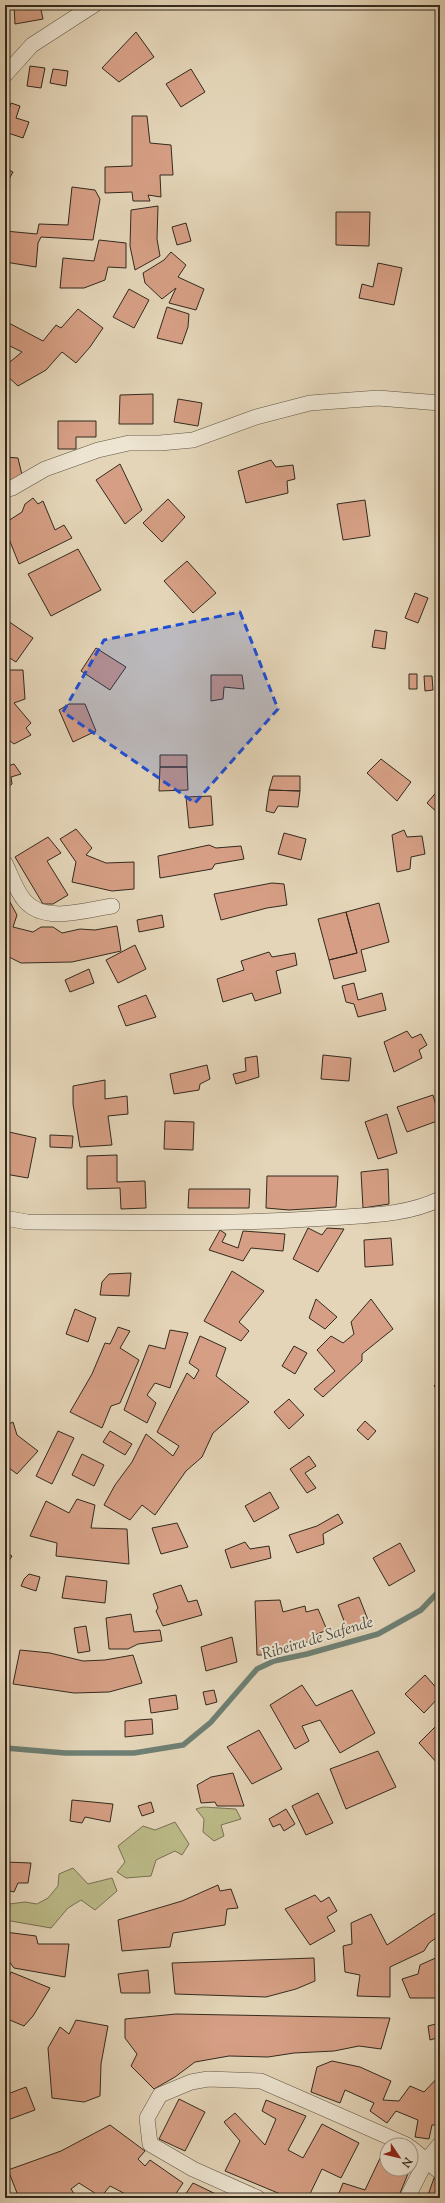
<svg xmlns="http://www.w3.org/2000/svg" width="445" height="2203" viewBox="0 0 445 2203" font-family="'Sorts Mill Goudy',serif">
<rect width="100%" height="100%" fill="#e4d5b8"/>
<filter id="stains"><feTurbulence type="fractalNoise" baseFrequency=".005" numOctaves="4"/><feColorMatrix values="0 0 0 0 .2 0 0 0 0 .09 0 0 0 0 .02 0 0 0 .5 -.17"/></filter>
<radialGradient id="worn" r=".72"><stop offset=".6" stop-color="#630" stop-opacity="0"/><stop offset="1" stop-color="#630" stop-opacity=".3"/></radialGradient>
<path fill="#bcbb89" stroke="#787254" d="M 203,1807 L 236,1809 L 241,1819 L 221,1825 L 224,1836 L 214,1841 L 203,1832 L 204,1819 L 196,1809 Z
M 175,1822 L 189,1844 L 182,1855 L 175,1851 L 156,1860 L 151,1876 L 126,1878 L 117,1872 L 125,1862 L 118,1846 L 143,1826 L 155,1830 Z
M 73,1868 L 88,1884 L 112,1878 L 117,1891 L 95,1910 L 81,1900 L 68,1908 L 51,1928 L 5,1920 L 9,1904 L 25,1902 L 37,1904 L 48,1898 L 58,1886 L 59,1874 Z"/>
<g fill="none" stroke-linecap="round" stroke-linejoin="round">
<path stroke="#6e8074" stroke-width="5.5" d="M 5,1748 L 65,1753 L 134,1753 L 183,1745 L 211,1722 L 257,1669 L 274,1661 L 307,1654 L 378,1634 L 421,1610 L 440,1590"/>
</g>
<path fill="#d69f85" stroke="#332a1e" d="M 14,5 L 40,5 L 43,19 L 15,24 Z
M 136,32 L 154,57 L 119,82 L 102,68 Z
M 30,66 L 45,68 L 41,88 L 27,86 Z
M 53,69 L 68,71 L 66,86 L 50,83 Z
M 191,69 L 205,92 L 181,107 L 166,84 Z
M 11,103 L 20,106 L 16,118 L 29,122 L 23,138 L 5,132 L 5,121 Z
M 132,116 L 147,116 L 150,143 L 171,145 L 173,175 L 160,175 L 161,197 L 148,195 L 150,201 L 133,201 L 132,192 L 105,193 L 105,167 L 132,166 Z
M 5,168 L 13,172 L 5,186 Z
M 72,187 L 95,190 L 100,199 L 93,240 L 41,237 L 38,243 L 36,267 L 5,262 L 5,231 L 37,234 L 39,224 L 68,225 Z
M 158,206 L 157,239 L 160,256 L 135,270 L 130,246 L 131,210 Z
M 336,212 L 370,212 L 369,246 L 336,245 Z
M 186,223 L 191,241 L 177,245 L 172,227 Z
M 99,240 L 126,243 L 126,268 L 108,267 L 105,280 L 84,288 L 60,288 L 63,258 L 94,261 Z
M 171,252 L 186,265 L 178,277 L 204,289 L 196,310 L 169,303 L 176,288 L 162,299 L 145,283 L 143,273 L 164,260 Z
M 378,263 L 402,268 L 394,305 L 359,298 L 362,284 L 373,287 Z
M 129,289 L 149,300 L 134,328 L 113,317 Z
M 167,307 L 189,314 L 188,327 L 182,344 L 157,338 Z
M 78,309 L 103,328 L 90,347 L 76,363 L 62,352 L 46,370 L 18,386 L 5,374 L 5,366 L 22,352 L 8,345 L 5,347 L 5,321 L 43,341 L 56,325 L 61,328 Z
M 153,394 L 153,424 L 119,424 L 120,395 Z
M 178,399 L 202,403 L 198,426 L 174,422 Z
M 58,421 L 96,421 L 96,437 L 76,437 L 76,449 L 58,449 Z
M 5,457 L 18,458 L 22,475 L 5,484 Z
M 271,460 L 276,467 L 293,465 L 295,479 L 287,481 L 288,493 L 246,503 L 238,471 Z
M 120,464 L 142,510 L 125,524 L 96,480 Z
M 33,498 L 38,504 L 43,501 L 55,530 L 64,525 L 72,538 L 19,564 L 5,529 L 5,523 L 22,512 L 25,504 Z
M 168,499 L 185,517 L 162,542 L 143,523 Z
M 365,500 L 370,536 L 343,540 L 337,504 Z
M 78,549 L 101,590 L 51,616 L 28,574 Z
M 187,561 L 216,593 L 193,613 L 164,581 Z
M 415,593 L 428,598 L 418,623 L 405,618 Z
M 5,619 L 33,638 L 16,662 L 5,655 Z
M 375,630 L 387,632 L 385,649 L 372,647 Z
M 96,648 L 126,667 L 110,690 L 81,671 Z
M 5,670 L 23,670 L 25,699 L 14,703 L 31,723 L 26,728 L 31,735 L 14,744 L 5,737 Z
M 409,674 L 417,674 L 417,689 L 409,689 Z
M 211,675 L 242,675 L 244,689 L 224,687 L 223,699 L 211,701 Z
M 424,676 L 432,676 L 433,690 L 425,691 Z
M 69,704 L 85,704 L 96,731 L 73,742 L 59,710 Z
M 160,755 L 187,755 L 187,767 L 160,767 Z
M 381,759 L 411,782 L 397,801 L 367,773 Z
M 14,764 L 21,774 L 11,777 L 12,784 L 5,789 L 5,767 Z
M 160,767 L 187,767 L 188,790 L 159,791 Z
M 273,776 L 300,776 L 300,791 L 269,790 Z
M 440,788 L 440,815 L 427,803 Z
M 269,790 L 300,791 L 298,807 L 278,806 L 274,813 L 266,811 Z
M 211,796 L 213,825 L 189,828 L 186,797 Z
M 76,829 L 92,848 L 86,855 L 106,863 L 134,862 L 134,889 L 112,891 L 72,882 L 76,862 L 60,839 Z
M 404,830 L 407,837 L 422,836 L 425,854 L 411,857 L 410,869 L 397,872 L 392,835 Z
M 284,833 L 306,839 L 301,860 L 278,854 Z
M 48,837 L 61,853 L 47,861 L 68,895 L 53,904 L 43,904 L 15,857 Z
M 209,845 L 216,848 L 241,846 L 244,859 L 215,864 L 212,869 L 160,878 L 158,856 Z
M 272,883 L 284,884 L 287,905 L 267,908 L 221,920 L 214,894 Z
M 5,893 L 17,915 L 13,927 L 33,932 L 41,927 L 53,927 L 62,933 L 80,929 L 95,930 L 117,926 L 121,951 L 72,962 L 21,963 L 5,955 Z
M 379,903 L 389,942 L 361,950 L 366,971 L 334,979 L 329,960 L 357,953 L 346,912 Z
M 346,912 L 357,953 L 329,960 L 318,919 Z
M 162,915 L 164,927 L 139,932 L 137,920 Z
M 135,945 L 146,969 L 118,983 L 106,960 Z
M 269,952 L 272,957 L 295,953 L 297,965 L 276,971 L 281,993 L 255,1001 L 252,993 L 223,1002 L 217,979 L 244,970 L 241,961 Z
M 89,969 L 94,983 L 70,992 L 65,980 Z
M 354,983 L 358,1000 L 382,993 L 386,1010 L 358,1017 L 354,1004 L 346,1002 L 342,986 Z
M 146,995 L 156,1017 L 126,1026 L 118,1006 Z
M 407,1031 L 412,1038 L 421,1034 L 427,1045 L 419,1050 L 422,1058 L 394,1072 L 384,1042 Z
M 323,1055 L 351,1058 L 349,1081 L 321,1079 Z
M 257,1056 L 259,1077 L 236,1084 L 233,1074 L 246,1071 L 245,1058 Z
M 207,1065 L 210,1079 L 200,1084 L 199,1090 L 174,1094 L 170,1074 Z
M 105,1080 L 105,1099 L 127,1096 L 128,1114 L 108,1116 L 112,1145 L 80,1147 L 73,1104 L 73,1086 Z
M 433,1095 L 440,1120 L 407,1132 L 397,1107 Z
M 387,1114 L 397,1153 L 378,1159 L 365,1122 Z
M 165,1121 L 194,1122 L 193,1150 L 164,1149 Z
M 9,1132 L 36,1138 L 28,1178 L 5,1174 L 5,1154 Z
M 50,1135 L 73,1136 L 72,1148 L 50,1147 Z
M 117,1155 L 117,1182 L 145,1181 L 146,1208 L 121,1209 L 120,1188 L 87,1189 L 87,1156 Z
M 388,1169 L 389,1204 L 363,1208 L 361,1172 Z
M 267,1176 L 338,1176 L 336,1207 L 289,1210 L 266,1208 Z
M 189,1189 L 250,1189 L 249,1208 L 188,1208 Z
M 308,1228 L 322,1235 L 327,1228 L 344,1229 L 318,1272 L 293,1259 Z
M 220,1230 L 226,1234 L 222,1242 L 238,1248 L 243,1231 L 285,1234 L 283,1251 L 251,1248 L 243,1261 L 209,1250 Z
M 391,1238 L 393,1265 L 365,1267 L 364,1240 Z
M 232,1271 L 264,1291 L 239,1322 L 249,1331 L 241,1341 L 204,1321 Z
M 131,1273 L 129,1296 L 100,1295 L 102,1282 L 109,1274 Z
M 316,1299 L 337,1317 L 325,1329 L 309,1318 Z
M 371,1299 L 393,1329 L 362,1354 L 362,1361 L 323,1397 L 314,1389 L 335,1371 L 317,1350 L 331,1336 L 343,1343 L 354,1334 L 351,1322 Z
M 75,1309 L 96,1318 L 88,1342 L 66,1334 Z
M 118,1327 L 130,1331 L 120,1348 L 139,1360 L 120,1403 L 111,1406 L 102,1428 L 70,1412 L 92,1374 L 105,1343 L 110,1344 Z
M 170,1330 L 188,1333 L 170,1388 L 155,1383 L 147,1395 L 156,1403 L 147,1423 L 124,1410 L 149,1345 L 165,1349 Z
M 200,1336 L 226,1348 L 216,1376 L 249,1402 L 213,1433 L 202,1457 L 186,1471 L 155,1515 L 142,1505 L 130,1520 L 104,1505 L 115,1485 L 132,1462 L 146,1434 L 173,1456 L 179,1446 L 157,1432 L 187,1373 L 194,1379 L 199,1370 L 189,1363 Z
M 294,1346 L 307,1353 L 295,1374 L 282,1366 Z
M 440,1379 L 440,1392 L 434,1386 Z
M 289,1399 L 304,1415 L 289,1429 L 274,1412 Z
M 365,1421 L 376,1431 L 368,1440 L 357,1430 Z
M 13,1422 L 17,1435 L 38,1451 L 17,1474 L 5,1465 L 5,1426 Z
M 58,1431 L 74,1438 L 52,1484 L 36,1476 Z
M 110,1431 L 132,1444 L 125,1455 L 103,1442 Z
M 82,1454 L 104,1465 L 94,1486 L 72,1475 Z
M 309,1456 L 316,1466 L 305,1473 L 316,1488 L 307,1493 L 290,1469 Z
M 270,1492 L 279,1508 L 254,1522 L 245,1506 Z
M 77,1499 L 95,1505 L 91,1528 L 127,1529 L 129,1564 L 56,1556 L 57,1543 L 30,1536 L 46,1501 L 69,1513 Z
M 338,1514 L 343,1523 L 323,1534 L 324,1544 L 297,1553 L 289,1535 L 317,1526 Z
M 177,1523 L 188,1547 L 161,1554 L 152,1528 Z
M 245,1542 L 250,1549 L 269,1546 L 271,1558 L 231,1568 L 225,1550 Z
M 400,1543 L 415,1571 L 389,1586 L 373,1558 Z
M 5,1552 L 12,1556 L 5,1567 Z
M 29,1574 L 40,1577 L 36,1591 L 21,1586 L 24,1579 Z
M 66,1576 L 107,1581 L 105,1603 L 62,1598 Z
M 181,1585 L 188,1602 L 197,1600 L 202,1615 L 163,1626 L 156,1611 L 158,1608 L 153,1594 Z
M 359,1597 L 370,1625 L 349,1634 L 338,1605 Z
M 280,1600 L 283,1612 L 305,1606 L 306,1612 L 318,1609 L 327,1630 L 315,1635 L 315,1640 L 289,1647 L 277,1655 L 257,1655 L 255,1601 Z
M 131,1614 L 134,1632 L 160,1630 L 162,1641 L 138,1644 L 128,1649 L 109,1649 L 106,1618 Z
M 86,1626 L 90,1651 L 78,1653 L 74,1628 Z
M 232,1637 L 237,1662 L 206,1671 L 201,1647 Z
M 20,1650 L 50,1653 L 83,1661 L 105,1660 L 133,1655 L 142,1683 L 109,1692 L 74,1693 L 13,1684 Z
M 425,1675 L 440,1692 L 440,1696 L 424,1713 L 405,1694 Z
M 302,1685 L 316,1706 L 352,1690 L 375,1733 L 340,1753 L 320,1720 L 302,1726 L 309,1741 L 295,1749 L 270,1705 Z
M 214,1690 L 217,1702 L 206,1705 L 203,1692 Z
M 176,1695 L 178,1709 L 151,1713 L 149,1699 Z
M 152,1719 L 153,1734 L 125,1737 L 125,1721 Z
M 436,1726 L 440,1730 L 438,1764 L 419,1743 Z
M 259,1730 L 282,1769 L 252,1784 L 227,1747 Z
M 378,1751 L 396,1787 L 346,1809 L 330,1769 Z
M 233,1773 L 244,1806 L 217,1806 L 215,1802 L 201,1803 L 197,1785 L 211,1777 Z
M 318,1793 L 333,1823 L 306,1835 L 292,1806 Z
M 72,1800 L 113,1804 L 110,1822 L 85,1817 L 82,1823 L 70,1821 Z
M 151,1802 L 154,1812 L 142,1816 L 138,1806 Z
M 286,1809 L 295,1824 L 284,1831 L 280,1824 L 273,1827 L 269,1819 Z
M 5,1862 L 31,1863 L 28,1883 L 18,1883 L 14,1892 L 5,1890 Z
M 218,1885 L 220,1891 L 231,1889 L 238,1908 L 227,1909 L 225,1925 L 173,1933 L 170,1947 L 122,1951 L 118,1920 L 182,1901 Z
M 315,1895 L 321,1902 L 329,1897 L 337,1911 L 327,1917 L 335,1931 L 310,1945 L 285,1909 Z
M 440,1910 L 440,1935 L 429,1943 L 424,1951 L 390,1967 L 390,1997 L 357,1996 L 360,1975 L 345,1972 L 343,1946 L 352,1944 L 351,1923 L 371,1914 L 387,1945 Z
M 5,1932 L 36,1936 L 38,1944 L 69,1944 L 65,1977 L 14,1968 L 8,1960 L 5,1960 Z
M 440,1956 L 440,1998 L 410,1998 L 402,1979 L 418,1974 L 420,1965 Z
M 314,1958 L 315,1981 L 296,1989 L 266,1997 L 175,1994 L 172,1963 Z
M 148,1970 L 150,1993 L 121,1993 L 118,1974 Z
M 11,1972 L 50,1988 L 33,2016 L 24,2026 L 5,2018 L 5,1988 Z
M 176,2014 L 390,2018 L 381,2049 L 359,2046 L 334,2051 L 294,2053 L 268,2057 L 229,2056 L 195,2062 L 175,2077 L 154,2089 L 131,2066 L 137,2054 L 125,2038 L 125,2019 Z
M 76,2020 L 108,2026 L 101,2064 L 100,2096 L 84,2102 L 52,2098 L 48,2048 L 60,2027 L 69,2034 Z
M 440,2023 L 440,2037 L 430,2040 L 428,2026 Z
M 332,2061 L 360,2067 L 391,2081 L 383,2100 L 399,2101 L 410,2086 L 424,2092 L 440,2075 L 440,2125 L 432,2125 L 429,2139 L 415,2137 L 418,2120 L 396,2111 L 387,2123 L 370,2111 L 374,2103 L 345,2090 L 340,2103 L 311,2092 L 317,2067 Z
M 26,2087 L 35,2110 L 5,2121 L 5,2095 Z
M 179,2099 L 205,2112 L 185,2151 L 159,2139 Z
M 266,2100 L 306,2116 L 288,2150 L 303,2158 L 322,2124 L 359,2143 L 341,2178 L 322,2169 L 308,2198 L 290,2198 L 225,2171 L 240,2141 L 224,2122 L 235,2113 L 265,2145 L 276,2119 L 262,2111 Z
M 110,2125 L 145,2151 L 138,2159 L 145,2166 L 150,2160 L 183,2183 L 173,2198 L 133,2198 L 110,2186 L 101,2197 L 79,2183 L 71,2189 L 77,2198 L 19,2198 L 8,2170 L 61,2151 Z
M 383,2152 L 387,2154 L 387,2169 L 410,2169 L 398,2198 L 337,2198 L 343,2183 L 365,2190 Z
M 434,2178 L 440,2181 L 440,2198 L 427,2198 Z
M 193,2183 L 224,2198 L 183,2198 Z"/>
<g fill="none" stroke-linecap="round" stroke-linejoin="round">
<defs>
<path id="street" d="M 5,75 L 32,45 L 94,5
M 5,490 L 12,488 L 45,469 L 98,450 L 129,443 L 160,443 L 193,440 L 256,417 L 310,403 L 378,398 L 440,403
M 5,863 C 11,875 16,891 25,901 C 45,924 85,910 112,906
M 5,1218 L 27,1222 C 127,1222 228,1225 327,1218 C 366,1215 405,1216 440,1199
M 411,2148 L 440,2172
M 258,2198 L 193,2169 L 150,2144 L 147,2118 L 160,2095 L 191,2082 L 208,2079 L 261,2081 L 407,2145
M 407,2198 L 426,2161 L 440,2144"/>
</defs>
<use href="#street" stroke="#5f5544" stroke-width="16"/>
<use href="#street" stroke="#ede4d1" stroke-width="15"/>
</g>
<path fill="#1d4ed8" fill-opacity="0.2" stroke="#1d4ed8" stroke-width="3" stroke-dasharray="8 5" stroke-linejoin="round" d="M 240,612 L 278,709 L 195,803 L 63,712 L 104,640 Z"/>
<g text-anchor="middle" stroke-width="4" stroke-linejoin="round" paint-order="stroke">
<g font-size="16" font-style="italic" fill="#4c4e42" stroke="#ede4d1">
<text transform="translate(317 1637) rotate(-17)" y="6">Ribeira de Safende</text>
</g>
</g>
<rect width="445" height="2203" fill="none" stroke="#e4d5b8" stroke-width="20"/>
<rect x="6" y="6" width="433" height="2191" fill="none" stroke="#332a1e" stroke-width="2"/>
<rect x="10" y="10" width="425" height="2183" fill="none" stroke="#332a1e"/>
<g transform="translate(399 2157) rotate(125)"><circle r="19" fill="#ede4d1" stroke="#a39a89"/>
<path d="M0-3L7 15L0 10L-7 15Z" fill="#8f2418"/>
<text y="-6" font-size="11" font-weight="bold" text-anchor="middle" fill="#332a1e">N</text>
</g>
<rect width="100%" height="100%" filter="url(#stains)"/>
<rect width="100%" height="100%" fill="url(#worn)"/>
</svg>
